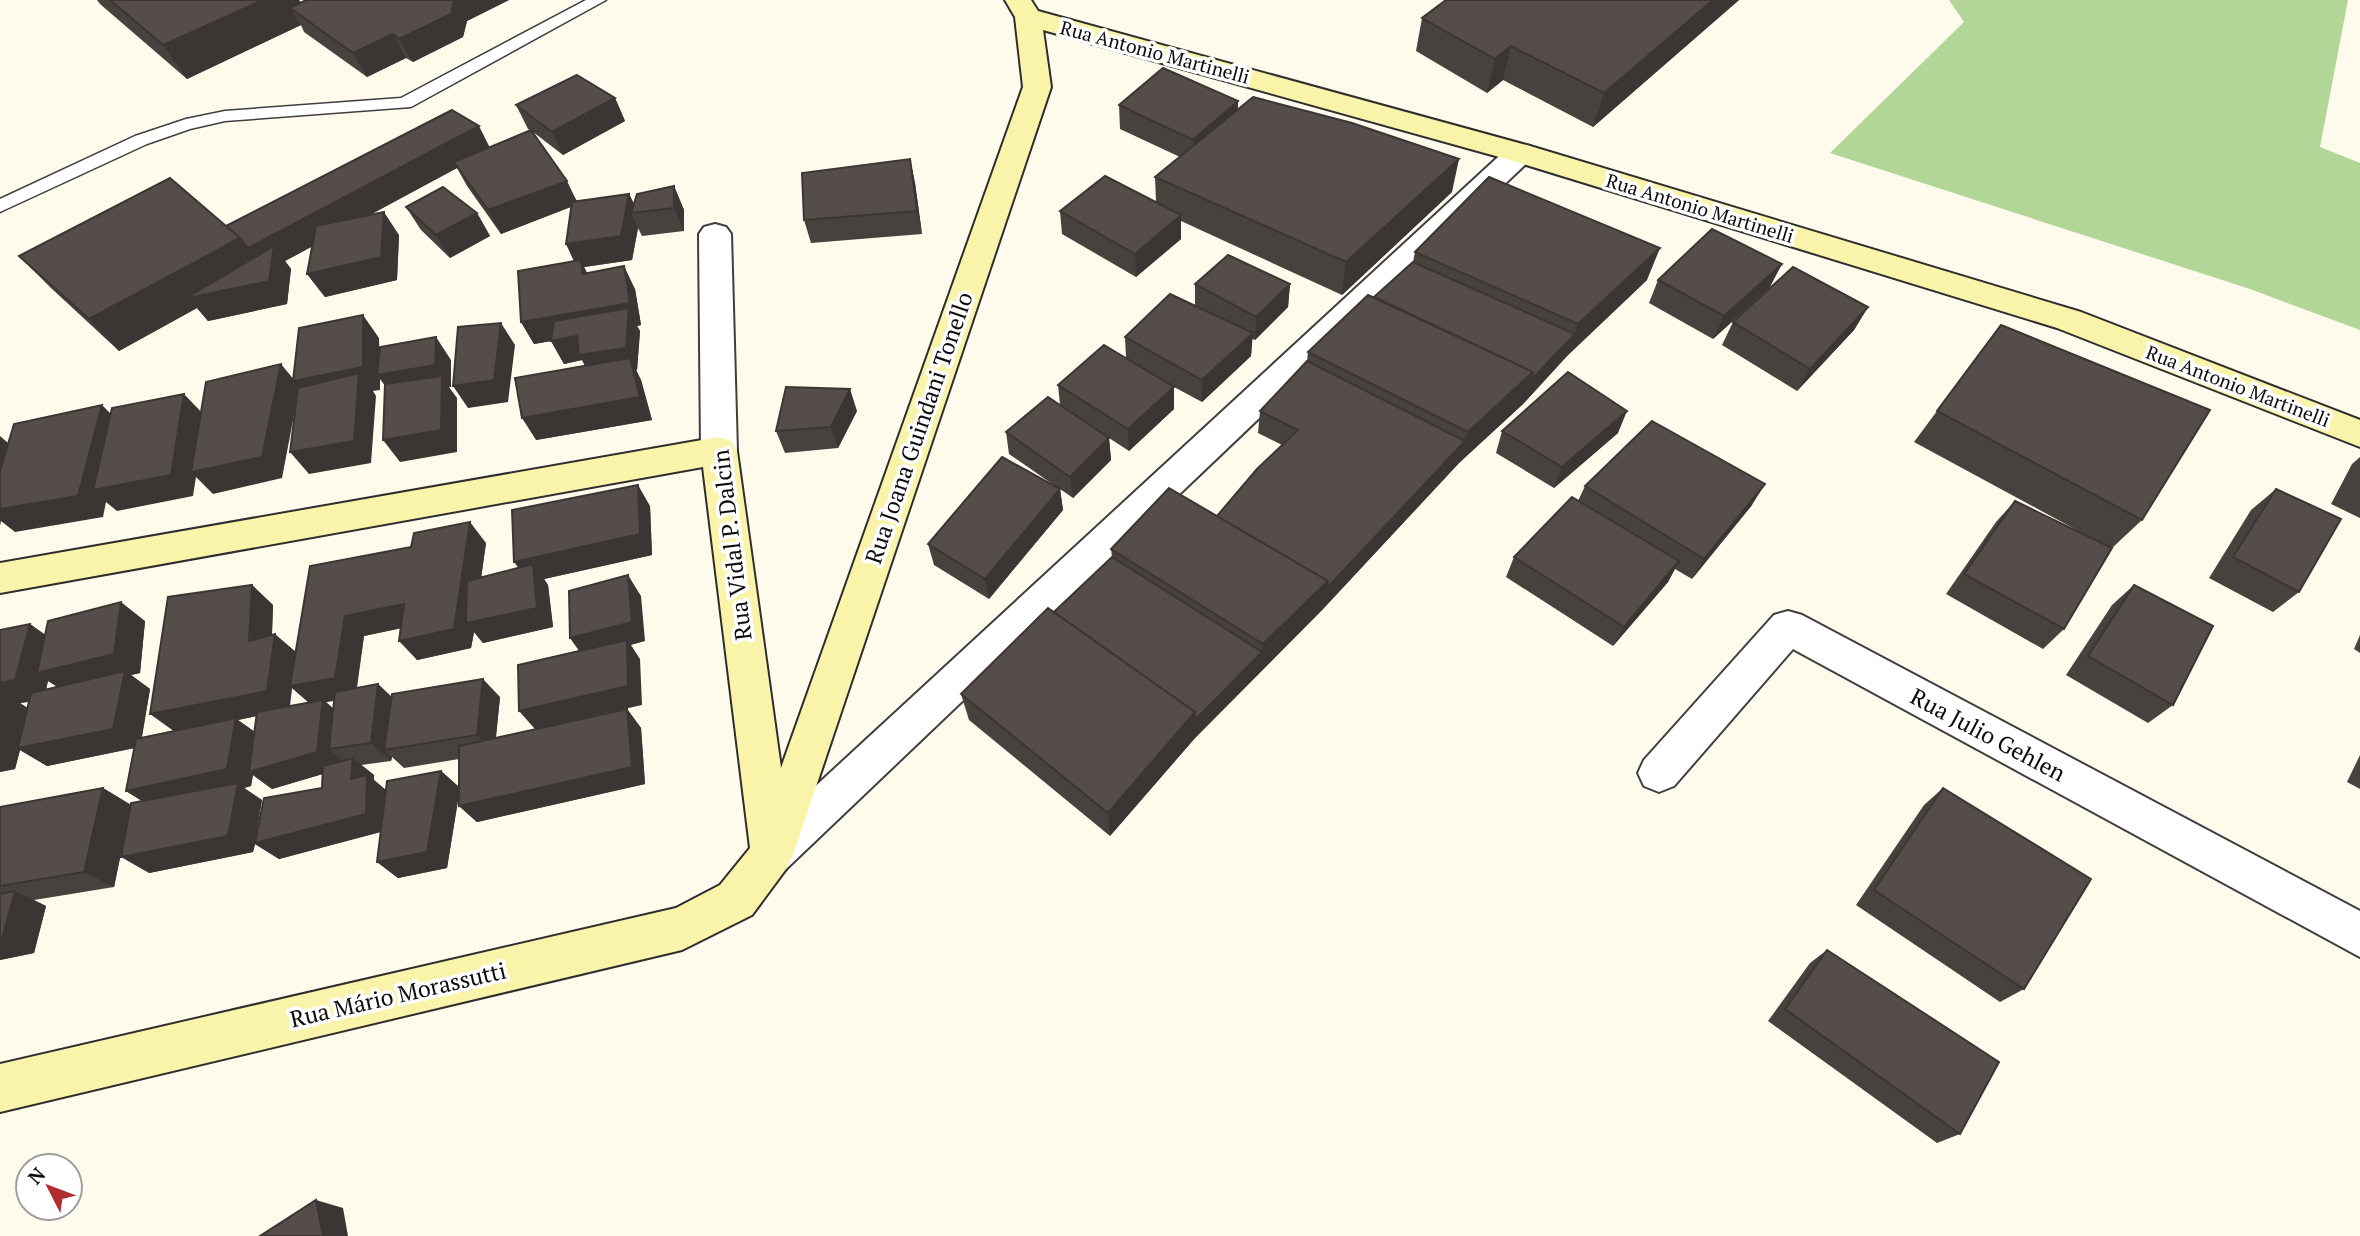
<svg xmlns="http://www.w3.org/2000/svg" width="2360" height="1236" viewBox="0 0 2360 1236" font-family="'PT Serif',serif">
<rect width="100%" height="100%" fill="#fefbec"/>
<path fill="#b2d598" d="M 1949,0 L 2348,0 L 2320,147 L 2360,163 L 2360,330 L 2250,289 L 1830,153 L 1964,22 Z"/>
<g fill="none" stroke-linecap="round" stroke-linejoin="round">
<defs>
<path id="lane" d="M 586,0 L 606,0 L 411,107 L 225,121 L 190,129 L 147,144 L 0,212 L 0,199 L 135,136 L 186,119 L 225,111 L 401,98 Z"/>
<path id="street" d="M 1520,144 L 1530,146 L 1535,153 L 1530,160 L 786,869 L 771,875 L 756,869 L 749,855 L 756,841 L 1510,146 Z
M 715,224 L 726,227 L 731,234 L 737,451 L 731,461 L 719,465 L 707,461 L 701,451 L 699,234 L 704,227 Z
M 1788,611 L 1802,615 L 2360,911 L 2360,957 L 1793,649 L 1674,786 L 1659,792 L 1644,786 L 1638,773 L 1644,760 L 1774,615 Z"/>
<path id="secondary" d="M 1005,0 L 1031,0 L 1038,11 L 1530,146 L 2081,312 L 2360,420 L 2360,447 L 2057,328 L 1510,160 L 1043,30 L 1051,87 L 793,855 L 786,869 L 752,915 L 682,950 L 0,1112 L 0,1064 L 676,908 L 720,885 L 750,848 L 703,467 L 0,593 L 0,563 L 719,437 L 731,441 L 737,451 L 781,768 L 1023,87 L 1015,17 Z"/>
</defs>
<use href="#lane" stroke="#3f3f3f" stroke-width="3"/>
<use href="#street" stroke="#3f3f3f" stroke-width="4"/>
<use href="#secondary" stroke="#2e2e2e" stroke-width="4"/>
<use href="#lane" fill="#fff" fill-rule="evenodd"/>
<use href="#street" fill="#fff" fill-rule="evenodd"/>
<use href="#secondary" fill="#faf4ab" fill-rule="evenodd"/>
</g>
<path fill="#48423f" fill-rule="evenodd" d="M 97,0 L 299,0 L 301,3 L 306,0 L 509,0 L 467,21 L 463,37 L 413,62 L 406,58 L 367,77 L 304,32 L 301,25 L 187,79 L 100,4 Z
M 1446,0 L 1739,0 L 1593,127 L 1503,80 L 1487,93 L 1416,51 L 1422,18 Z
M 615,98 L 625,121 L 563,155 L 533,132 L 577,201 L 629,194 L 634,204 L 674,186 L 684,210 L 684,231 L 642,236 L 638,228 L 632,260 L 584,267 L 587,273 L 635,289 L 641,325 L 637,326 L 640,331 L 637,370 L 636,370 L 641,380 L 652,420 L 536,440 L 585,366 L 582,360 L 564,364 L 551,341 L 534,344 L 521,322 L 574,261 L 571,207 L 501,234 L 467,186 L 457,168 L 369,215 L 399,235 L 397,280 L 325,297 L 307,274 L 313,246 L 285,261 L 291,269 L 287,304 L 208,321 L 197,308 L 119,351 L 51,288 L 19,256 L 226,226 L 490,147 L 530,130 L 528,129 L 516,105 Z
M 1238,101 L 1238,110 L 1452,192 L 1342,295 L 1181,221 L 1181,239 L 1136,277 L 1062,234 L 1060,211 L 1156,202 L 1155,177 L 1180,157 L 1120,129 L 1119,105 Z
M 910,159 L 915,183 L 922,234 L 811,243 L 804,220 Z
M 406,207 L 477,213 L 490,236 L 450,258 L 421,230 Z
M 1415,252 L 1647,280 L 1567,356 L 1523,404 L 1459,463 L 1323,609 L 1195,738 L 1110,836 L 969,720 L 961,694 L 1054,612 L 1112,557 L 1111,549 L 1217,516 L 1282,445 L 1258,433 L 1260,411 L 1307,361 L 1308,352 L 1374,297 L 1413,262 Z
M 1658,280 L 1770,287 L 1713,339 L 1649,303 Z
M 1195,284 L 1290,284 L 1288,307 L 1255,340 L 1252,339 L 1251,356 L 1202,402 L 1174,387 L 1174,409 L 1129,451 L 1109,438 L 1111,460 L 1073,498 L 1060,489 L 1063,510 L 989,599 L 934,565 L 928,544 L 1058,488 L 1009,454 L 1006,432 L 1060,405 L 1058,385 L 1126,358 L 1125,337 L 1195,306 Z
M 1868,307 L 1854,330 L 1797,391 L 1722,345 L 1733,322 Z
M 2001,325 L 2142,520 L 2111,549 L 2064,629 L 2043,649 L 1946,594 L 1996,522 L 2015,501 L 2084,534 L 1914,442 Z
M 857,411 L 838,448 L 785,453 L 776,431 Z
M 1502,431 L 1618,433 L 1554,488 L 1496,453 Z
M 2360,457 L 2360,518 L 2331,504 L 2352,464 Z
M 1585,486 L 1752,505 L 1692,579 L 1675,569 L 1668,582 L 1613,646 L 1506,577 L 1514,557 L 1578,501 Z
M 2276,489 L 2299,592 L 2273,612 L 2209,578 L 2251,510 Z
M 650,506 L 652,555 L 544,579 L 548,585 L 553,627 L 483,643 L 474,632 L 471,648 L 417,660 L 400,628 L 364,636 L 357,688 L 378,684 L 392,697 L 500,697 L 496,738 L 627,709 L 641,728 L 645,784 L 477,822 L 459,806 L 459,794 L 447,868 L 398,878 L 377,862 L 381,832 L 279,859 L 255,844 L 253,852 L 149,873 L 142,801 L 126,791 L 134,748 L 47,766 L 20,750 L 15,769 L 0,772 L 30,624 L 45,635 L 145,621 L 140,673 L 131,675 L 150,689 L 142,737 L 173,731 L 252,585 L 273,605 L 272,634 L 296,652 L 486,543 L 481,578 L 519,568 ZM 48,681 L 57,686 L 46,689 ZM 292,688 L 309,703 L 290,706 ZM 334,701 L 333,709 L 326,702 ZM 29,702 L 27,708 L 20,703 ZM 257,716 L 255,732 L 238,720 ZM 392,757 L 404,768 L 459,759 L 459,787 L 441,771 L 386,790 L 374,780 L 374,775 L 361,765 L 391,761 ZM 323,774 L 322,788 L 255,840 L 262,800 L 244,788 L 251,786 L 253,775 L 272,789 Z
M 2134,585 L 2173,705 L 2148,723 L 2066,675 L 2112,605 Z
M 2360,635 L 2360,653 L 2354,649 Z
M 2360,755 L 2360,789 L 2347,782 Z
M 103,788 L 131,805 L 114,887 L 34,900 L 46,906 L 34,953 L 0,960 L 0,807 Z
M 1943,788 L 2024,989 L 2000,1002 L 1856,905 L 1924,805 Z
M 1827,950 L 1960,1134 L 1937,1143 L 1768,1021 L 1810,963 Z"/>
<path fill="#3b3633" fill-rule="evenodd" d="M 263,0 L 299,0 L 311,20 L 290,8 L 301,25 L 187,79 L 163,45 Z
M 454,0 L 509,0 L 467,21 L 463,37 L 413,62 L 399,39 Z
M 1713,0 L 1739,0 L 1593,127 L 1604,93 Z
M 393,34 L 406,58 L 367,77 L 353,53 Z
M 1511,46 L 1503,80 L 1487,93 L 1495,59 Z
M 615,98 L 625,121 L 563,155 L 552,132 Z
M 1238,101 L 1237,125 L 1193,163 L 1193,140 Z
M 479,126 L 491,150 L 454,162 L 457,168 L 285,261 L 291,269 L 287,304 L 208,321 L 197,308 L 119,351 L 89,319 L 240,238 Z
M 910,159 L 915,183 L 922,234 L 917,211 Z
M 1459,159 L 1452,192 L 1342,295 L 1346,262 Z
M 567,181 L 578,204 L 501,234 L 488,210 Z
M 674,186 L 684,210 L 684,231 L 674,208 Z
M 629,194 L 638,212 L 631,213 L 638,228 L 632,260 L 584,267 L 592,283 L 577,268 L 566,244 Z
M 384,212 L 399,235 L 397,280 L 325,297 L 307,274 Z
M 477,213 L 490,236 L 450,258 L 436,235 Z
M 1181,215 L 1181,239 L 1136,277 L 1135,254 Z
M 1660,248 L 1647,280 L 1567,356 L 1578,324 Z
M 1782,264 L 1770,287 L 1713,339 L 1724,316 Z
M 624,266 L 635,289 L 641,325 L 637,326 L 640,331 L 637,370 L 636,370 L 641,380 L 652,420 L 536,440 L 522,418 L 592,378 L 582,360 L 564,364 L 551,341 L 534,344 L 521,322 Z
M 1290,284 L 1288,307 L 1255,340 L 1256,317 Z
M 1868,307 L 1854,330 L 1797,391 L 1810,369 Z
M 363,315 L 379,338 L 380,375 L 436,337 L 451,360 L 451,387 L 449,387 L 457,398 L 457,452 L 400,462 L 383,440 L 394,398 L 380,379 L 380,390 L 373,391 L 376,396 L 371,463 L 309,474 L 290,452 L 299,389 L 282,478 L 213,494 L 196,477 L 193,496 L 117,511 L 106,502 L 103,517 L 15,532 L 1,521 L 0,526 L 0,436 L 22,455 L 102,405 L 124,427 L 184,394 L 205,416 L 281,364 L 295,381 Z
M 501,323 L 515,345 L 508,402 L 468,408 L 453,386 Z
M 1253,333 L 1251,356 L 1202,402 L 1202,380 Z
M 1575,334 L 1567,356 L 1523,404 L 1459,463 L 1323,609 L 1195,738 L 1110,836 L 1108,813 L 1195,712 L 1262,652 L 1263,644 L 1465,441 L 1468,432 Z
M 1174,387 L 1174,409 L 1129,451 L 1128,429 Z
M 850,389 L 857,411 L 838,448 L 831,427 Z
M 1627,411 L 1618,433 L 1554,488 L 1562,467 Z
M 1109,438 L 1111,460 L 1073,498 L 1070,477 Z
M 1765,484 L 1752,505 L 1692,579 L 1704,559 Z
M 638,485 L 650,506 L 652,555 L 544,579 L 548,585 L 553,627 L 483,643 L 474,632 L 471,648 L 417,660 L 399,641 L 470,522 L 486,543 L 475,621 L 529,582 L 514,562 Z
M 1060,489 L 1063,510 L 989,599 L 985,579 Z
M 1679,561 L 1668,582 L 1613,646 L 1624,627 Z
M 628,575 L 641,596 L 645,641 L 631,645 L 640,659 L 642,705 L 535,729 L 519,711 L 584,658 L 570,638 Z
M 252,585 L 273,605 L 271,660 L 249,641 Z
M 121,602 L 145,621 L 140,673 L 131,675 L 150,689 L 140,747 L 47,766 L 20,750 L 15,769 L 0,772 L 0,683 L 30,624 L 57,643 ZM 48,681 L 65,692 L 31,710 L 20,703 L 44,699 Z
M 404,604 L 422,624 L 364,636 L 355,696 L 326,702 L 344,718 L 329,749 L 340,758 L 339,769 L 272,789 L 253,775 L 251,786 L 244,788 L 262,800 L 255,843 L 351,779 L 353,758 L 374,775 L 374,780 L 388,792 L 387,830 L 279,859 L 255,844 L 253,852 L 149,873 L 121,857 L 153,808 L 126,791 L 175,732 L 150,714 L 275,634 L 297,653 L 345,616 ZM 292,688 L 312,705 L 260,736 L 238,720 L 289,709 Z
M 483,679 L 500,697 L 494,753 L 477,735 Z
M 378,684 L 397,703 L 384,750 L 392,757 L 391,761 L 371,743 Z
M 627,709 L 641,728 L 645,784 L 477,822 L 459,806 Z
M 441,771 L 460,788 L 447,868 L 398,878 L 377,862 Z
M 103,788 L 131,805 L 114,887 L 84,872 Z
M 15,891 L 46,906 L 34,953 L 0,960 L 0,939 Z
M 316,1200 L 343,1208 L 348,1236 L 323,1236 Z"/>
<path fill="#544d49" stroke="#3b3633" stroke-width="2" d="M 110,0 L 263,0 L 163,45 Z
M 306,0 L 454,0 L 451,14 L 399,39 L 393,34 L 353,53 L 290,8 Z
M 1446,0 L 1713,0 L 1604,93 L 1511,46 L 1495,59 L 1422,18 Z
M 1163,68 L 1238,101 L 1193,140 L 1119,105 Z
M 577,75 L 615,98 L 552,132 L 516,105 Z
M 1253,97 L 1352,123 L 1459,159 L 1346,262 L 1155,177 Z
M 452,110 L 479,126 L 248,248 L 240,238 L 226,226 Z
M 531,130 L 567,181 L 488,210 L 454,162 Z
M 910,159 L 917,211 L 804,220 L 802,173 Z
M 1105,176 L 1181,215 L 1135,254 L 1060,211 Z
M 1489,177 L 1660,248 L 1578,324 L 1415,252 Z
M 170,178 L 240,238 L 89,319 L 19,256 Z
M 674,186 L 674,208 L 631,213 L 637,194 Z
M 443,187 L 477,213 L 436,235 L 406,207 Z
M 629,194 L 621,236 L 566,244 L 572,202 Z
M 384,212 L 381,257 L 307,274 L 316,226 Z
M 1712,229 L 1782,264 L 1724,316 L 1658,280 Z
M 274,246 L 269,281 L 188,298 L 188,297 Z
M 1228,255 L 1290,284 L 1256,317 L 1195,284 Z
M 581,260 L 583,274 L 624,266 L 630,303 L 521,322 L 518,271 Z
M 1413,262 L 1575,334 L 1530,381 L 1533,372 L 1374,297 Z
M 1793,267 L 1868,307 L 1810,369 L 1733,322 Z
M 1170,294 L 1253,333 L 1202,380 L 1125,337 Z
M 1368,295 L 1533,372 L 1468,432 L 1308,352 Z
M 629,308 L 626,348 L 579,355 L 577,336 L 551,341 L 554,321 Z
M 363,315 L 363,367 L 293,381 L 299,328 Z
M 501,323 L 494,380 L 453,386 L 458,327 Z
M 2001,325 L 2210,410 L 2142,520 L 1937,411 Z
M 436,337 L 435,365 L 377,375 L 380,347 Z
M 1104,345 L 1174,387 L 1128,429 L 1058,385 Z
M 630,358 L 640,397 L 522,418 L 515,378 Z
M 1307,361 L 1465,441 L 1326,589 L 1328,581 L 1217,516 L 1257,469 L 1298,430 L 1260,411 Z
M 281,364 L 262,457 L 191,472 L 206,382 Z
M 1568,372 L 1627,411 L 1562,467 L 1502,431 Z
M 359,373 L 354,441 L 290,452 L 298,388 Z
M 442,376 L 441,430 L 383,440 L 385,384 Z
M 786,387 L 850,389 L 831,427 L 776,431 Z
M 184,394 L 171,475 L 93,490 L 112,408 Z
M 1048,397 L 1109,438 L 1070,477 L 1006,432 Z
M 102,405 L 78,496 L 0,509 L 0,471 L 14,424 Z
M 1652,421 L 1765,484 L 1704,559 L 1585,486 Z
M 1002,457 L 1060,489 L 985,579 L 928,544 Z
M 638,485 L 640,534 L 514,562 L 512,510 Z
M 1169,488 L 1328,581 L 1263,644 L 1111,549 Z
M 2276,489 L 2341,519 L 2299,592 L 2233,557 Z
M 1572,497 L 1679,561 L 1624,627 L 1514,557 Z
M 2015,501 L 2112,548 L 2064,629 L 1964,574 Z
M 470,522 L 454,629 L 399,641 L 404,604 L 345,616 L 335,678 L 290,686 L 310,566 L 411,547 L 414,533 Z
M 1112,557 L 1262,652 L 1195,720 L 1195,712 L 1054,612 Z
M 533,564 L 537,608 L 466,623 L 467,581 Z
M 628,575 L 632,622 L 570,638 L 569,591 Z
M 252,585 L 249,641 L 275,634 L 267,691 L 150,714 L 168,597 Z
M 2134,585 L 2213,626 L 2173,705 L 2088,656 Z
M 121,602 L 114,654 L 37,673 L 48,621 Z
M 1048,608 L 1195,712 L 1108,813 L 961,694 Z
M 30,624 L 15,680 L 0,683 L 0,630 Z
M 627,640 L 628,686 L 519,711 L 518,665 Z
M 125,671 L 113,729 L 18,748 L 31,693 Z
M 483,679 L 477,735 L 384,750 L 392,694 Z
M 378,684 L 371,743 L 329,749 L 335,692 Z
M 323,700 L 317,752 L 249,772 L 257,712 Z
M 627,709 L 632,767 L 459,806 L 459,746 Z
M 236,718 L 227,769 L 126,791 L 136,739 Z
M 353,758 L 351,779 L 367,775 L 366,814 L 255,843 L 264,798 L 322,788 L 323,766 Z
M 441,771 L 427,852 L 377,862 L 387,781 Z
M 238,783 L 228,836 L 121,857 L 131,803 Z
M 103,788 L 84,872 L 0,886 L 0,807 Z
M 1943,788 L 2091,879 L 2024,989 L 1874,890 Z
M 15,891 L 2,939 L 0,939 L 0,894 Z
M 1827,950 L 1999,1062 L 1960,1134 L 1785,1009 Z
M 316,1200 L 323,1236 L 260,1236 Z"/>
<g text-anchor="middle" stroke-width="7" stroke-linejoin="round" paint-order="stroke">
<g font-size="19" fill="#0c0c0c" stroke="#fff">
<text transform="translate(1155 52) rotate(15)" y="7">Rua Antonio Martinelli</text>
<text transform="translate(1700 208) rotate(17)" y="7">Rua Antonio Martinelli</text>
<text transform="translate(2238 386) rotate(21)" y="7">Rua Antonio Martinelli</text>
</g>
<g font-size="23" fill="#0c0c0c" stroke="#fff">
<text transform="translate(919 428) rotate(-71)" y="8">Rua Joana Guindani Tonello</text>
<text transform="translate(732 545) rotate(-97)" y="8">Rua Vidal P. Dalcin</text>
<text transform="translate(1988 735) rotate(28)" y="8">Rua Julio Gehlen</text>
<text transform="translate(398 995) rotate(-13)" y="8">Rua Mário Morassutti</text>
</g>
</g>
<g transform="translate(49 1187) rotate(312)"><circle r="33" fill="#ffffff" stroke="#9e9e9e" stroke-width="2"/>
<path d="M0-5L12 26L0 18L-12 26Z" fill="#b22d2f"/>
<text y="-10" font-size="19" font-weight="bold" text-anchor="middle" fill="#0c0c0c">N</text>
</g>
</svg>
